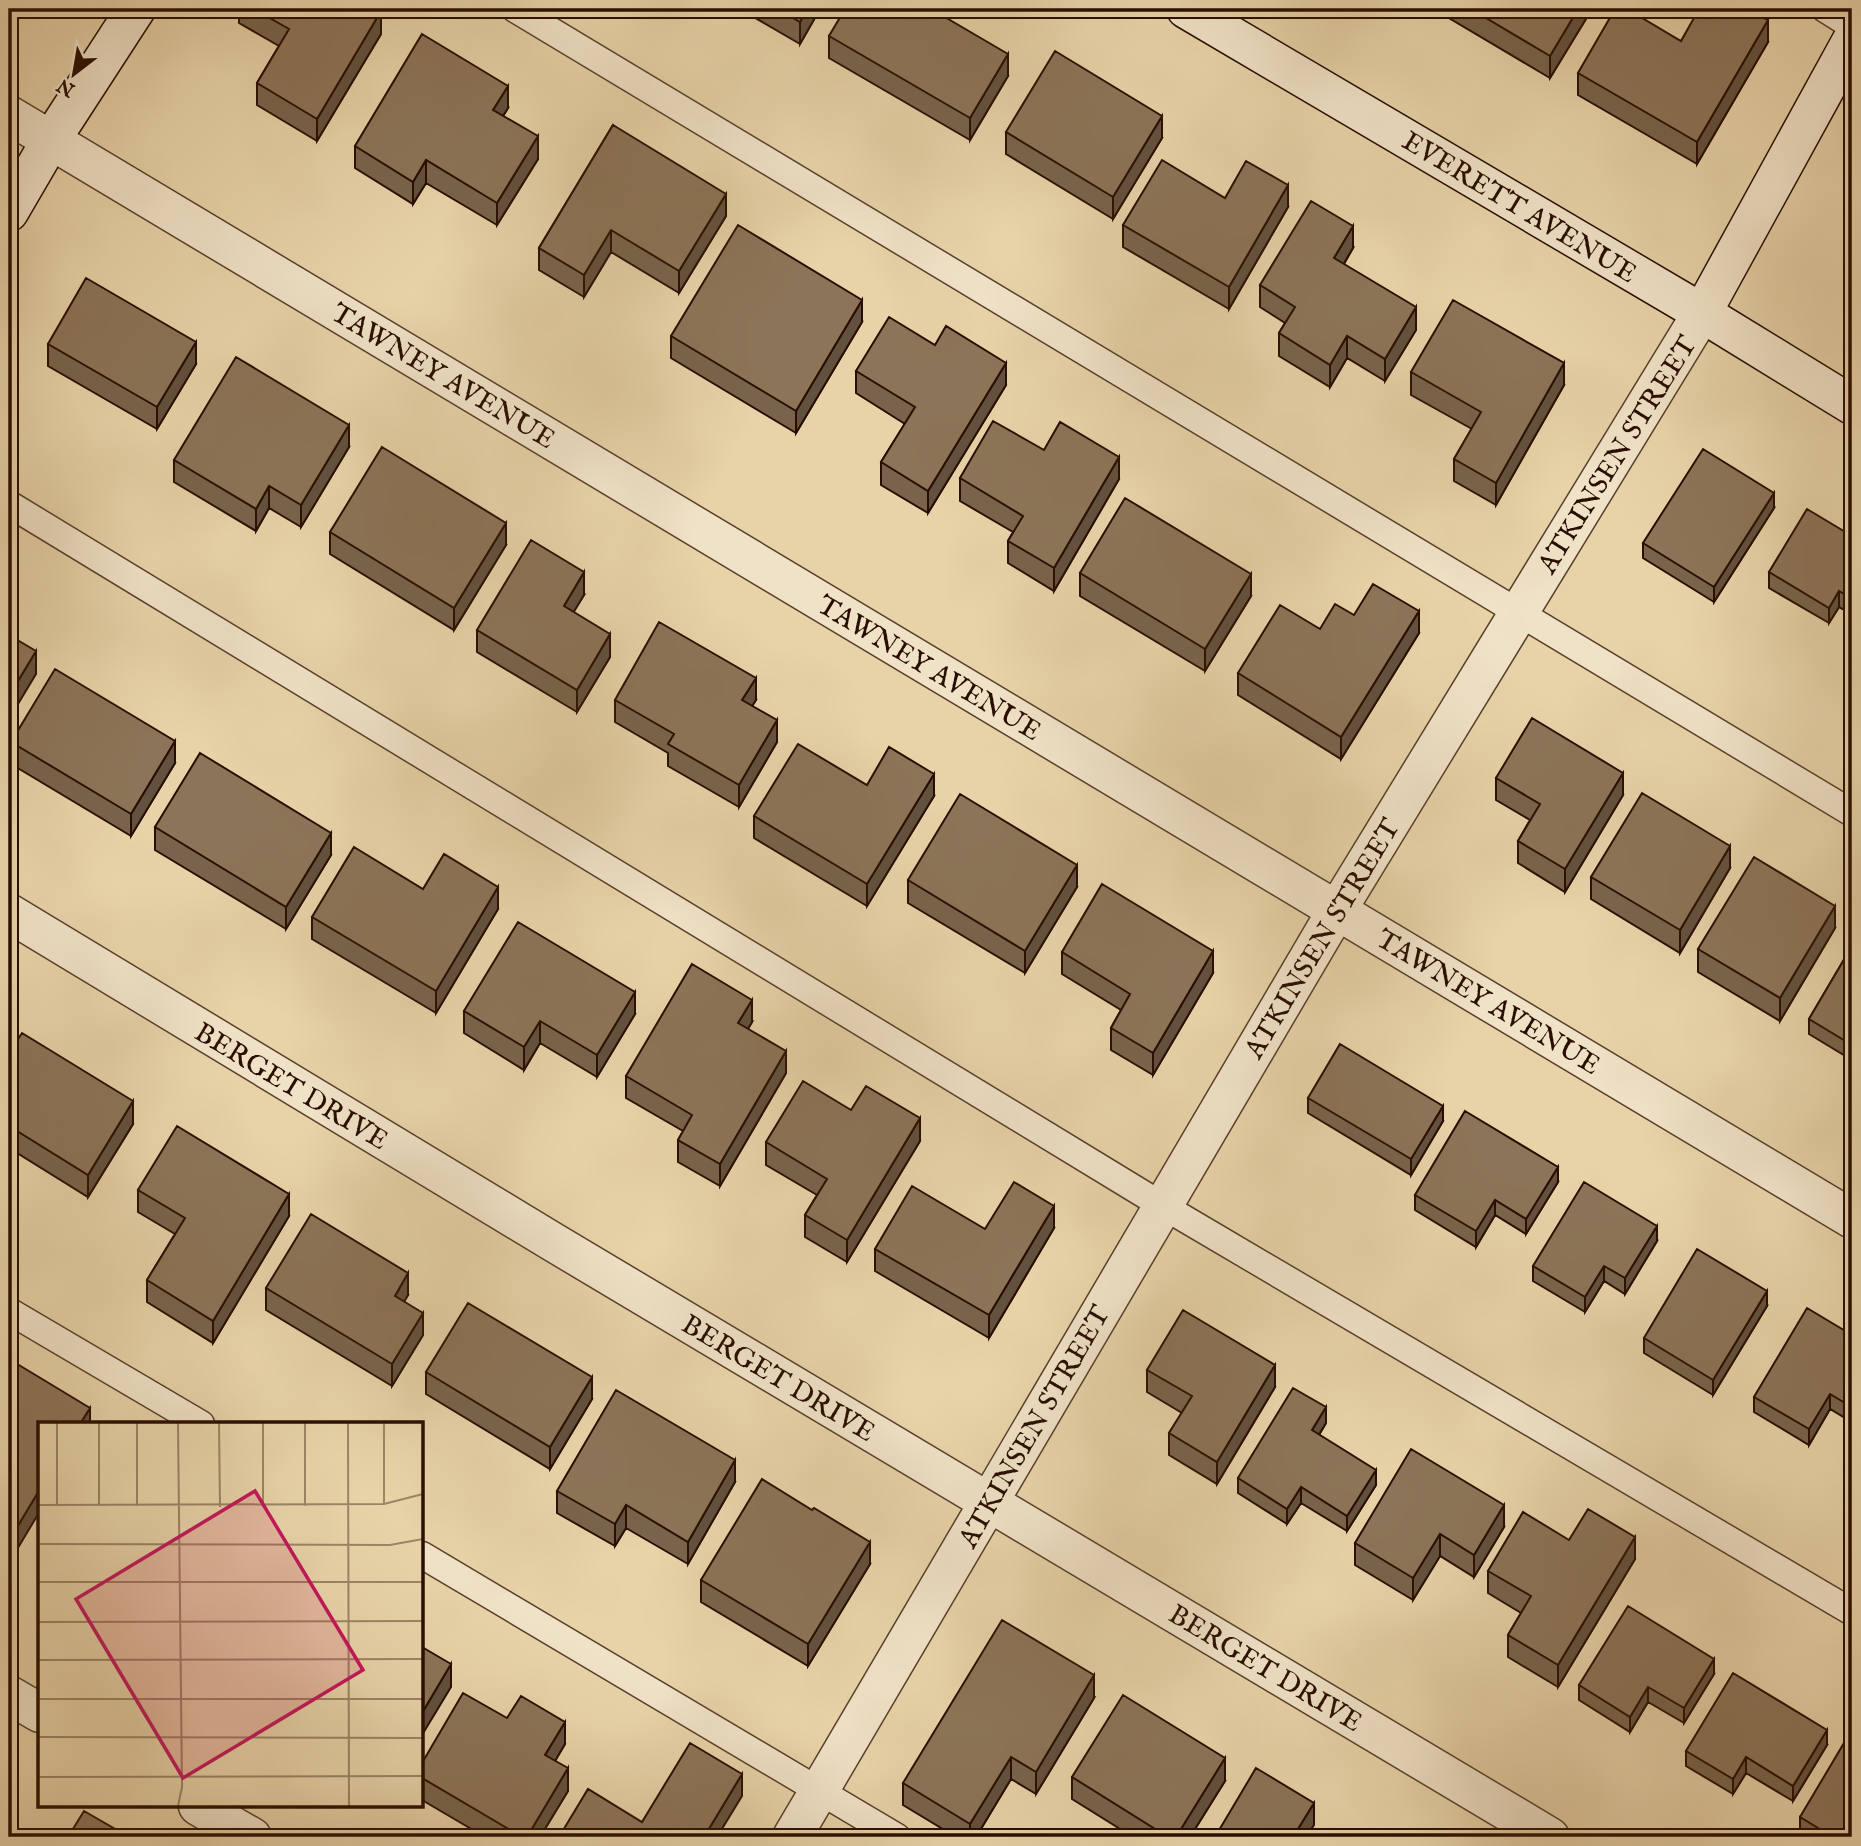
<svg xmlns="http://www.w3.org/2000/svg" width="1861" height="1846" viewBox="0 0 1861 1846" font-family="'IM FELL English',serif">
<rect width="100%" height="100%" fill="#e8d3a9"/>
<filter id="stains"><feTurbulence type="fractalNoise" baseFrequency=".00286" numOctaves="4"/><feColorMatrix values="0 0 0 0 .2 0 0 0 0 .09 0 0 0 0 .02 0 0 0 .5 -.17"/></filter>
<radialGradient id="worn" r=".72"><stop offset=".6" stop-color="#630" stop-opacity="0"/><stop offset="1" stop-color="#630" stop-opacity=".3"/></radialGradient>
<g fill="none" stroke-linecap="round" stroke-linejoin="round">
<defs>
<path id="lane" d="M 515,9 L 1852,813
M 1825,9 L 1852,26
M 9,504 L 1163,1206 L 1852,1612
M 9,1311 L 201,1424
M 422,1555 L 897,1837"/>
<path id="street" d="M 9,115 L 1852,1219
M 9,913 L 553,1242 L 1550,1837
M 9,1695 L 40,1713
M 198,1806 L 252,1837
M 792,1837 L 1337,910 L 1702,313"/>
<path id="secondary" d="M 1186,9 L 1702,313 L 1852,405
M 9,212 L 51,140 L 136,9
M 1702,313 L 1852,40"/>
</defs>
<use href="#lane" stroke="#593f2a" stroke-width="29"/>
<use href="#street" stroke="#593f2a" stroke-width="41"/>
<use href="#secondary" stroke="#290e00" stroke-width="41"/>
<use href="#lane" stroke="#f0e2c7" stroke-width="26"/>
<use href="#street" stroke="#f0e2c7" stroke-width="38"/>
<use href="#secondary" stroke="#f0e2c7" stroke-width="38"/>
</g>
<path fill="#78644c" stroke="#290e00" stroke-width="2" d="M 239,9 L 377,9 L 381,34 L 317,141 L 257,105 L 257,83 L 279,46 L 239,23 Z
M 740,9 L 820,9 L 800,44 Z
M 1437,9 L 1592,9 L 1550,78 L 1437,11 Z
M 829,36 L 1008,76 L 970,140 L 829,58 Z
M 1681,41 L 1768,42 L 1697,164 L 1578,95 L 1578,73 Z
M 508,108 L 503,116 L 538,159 L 497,225 L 426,183 L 413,204 L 355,168 L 355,146 Z
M 613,125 L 726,216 L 679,293 L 611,252 L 584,297 L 539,270 L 539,248 Z
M 1006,132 L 1162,138 L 1113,219 L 1006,154 Z
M 1288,207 L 1229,309 L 1123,247 L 1123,225 Z
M 1353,248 L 1344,264 L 1416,330 L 1385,381 L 1347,358 L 1330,387 L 1279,356 L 1279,333 L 1285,323 L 1260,307 L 1260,285 Z
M 862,322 L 796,433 L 671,358 L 671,336 Z
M 48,344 L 196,364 L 157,429 L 48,366 Z
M 935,345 L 1006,385 L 928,513 L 881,485 L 881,462 L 905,424 L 856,393 L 856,371 Z
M 1411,372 L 1564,385 L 1496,505 L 1454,481 L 1454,459 L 1472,429 L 1411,395 Z
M 349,447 L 301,527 L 269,508 L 256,531 L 174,482 L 174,460 Z
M 1044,450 L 1119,479 L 1054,591 L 1008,563 L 1008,541 L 1013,532 L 960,501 L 960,478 Z
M 1774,508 L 1714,602 L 1643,558 L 1643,543 Z
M 330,532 L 506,545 L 454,630 L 330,554 Z
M 1852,536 L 1852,614 L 1839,607 L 1829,623 L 1769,588 L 1769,572 Z
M 1080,573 L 1251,596 L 1205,671 L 1080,596 Z
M 584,595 L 573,612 L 610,657 L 577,712 L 477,652 L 477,630 Z
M 1354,615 L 1419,633 L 1341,759 L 1238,695 L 1238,673 L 1320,629 Z
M 615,700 L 756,700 L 752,706 L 777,742 L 739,807 L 668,766 L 668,753 L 615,722 Z
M 11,742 L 175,763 L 131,836 L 11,764 Z
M 1496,778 L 1623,795 L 1565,892 L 1518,863 L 1518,841 L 1530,820 L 1496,800 Z
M 934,796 L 867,906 L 754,838 L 754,816 Z
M 155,827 L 331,855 L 286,929 L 155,850 Z
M 1730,868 L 1680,953 L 1591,899 L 1591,877 Z
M 908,880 L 1077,887 L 1025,973 L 908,903 Z
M 423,889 L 498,909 L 436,1013 L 312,939 L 312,917 Z
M 1835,928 L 1780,1021 L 1698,972 L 1698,949 Z
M 1852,946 L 1852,1060 L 1809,1034 L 1809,1019 Z
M 1062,952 L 1213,973 L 1153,1075 L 1111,1050 L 1111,1028 L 1121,1010 L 1062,974 Z
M 464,1011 L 635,1014 L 597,1077 L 540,1043 L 524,1070 L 464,1033 Z
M 752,1022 L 748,1029 L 786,1073 L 720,1186 L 678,1162 L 678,1140 L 683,1131 L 626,1098 L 626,1076 Z
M 9,1053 L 133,1124 L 88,1197 L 9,1148 Z
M 1308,1098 L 1443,1121 L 1411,1175 L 1308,1113 Z
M 851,1110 L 920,1141 L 847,1262 L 805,1237 L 805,1215 L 817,1195 L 766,1165 L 766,1142 Z
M 1558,1182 L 1526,1234 L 1495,1215 L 1476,1247 L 1415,1210 L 1415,1195 Z
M 138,1190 L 289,1216 L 213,1343 L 147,1302 L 147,1280 L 175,1234 L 138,1212 Z
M 1054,1228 L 989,1338 L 875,1271 L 875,1249 L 985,1229 Z
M 1657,1241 L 1625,1294 L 1604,1281 L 1585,1312 L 1533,1281 L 1533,1266 Z
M 266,1288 L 408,1295 L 404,1301 L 423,1335 L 392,1386 L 266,1310 Z
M 1767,1306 L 1713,1395 L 1644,1353 L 1644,1338 Z
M 1852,1335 L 1852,1418 L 1850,1421 L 1830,1409 L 1809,1445 L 1754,1412 L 1754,1397 Z
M 9,1359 L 90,1424 L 10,1561 L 9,1560 Z
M 1147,1370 L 1275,1387 L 1217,1484 L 1169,1455 L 1169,1433 L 1182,1413 L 1147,1392 Z
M 426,1372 L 592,1399 L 550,1469 L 426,1394 Z
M 1326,1423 L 1319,1435 L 1376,1485 L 1347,1531 L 1301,1503 L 1287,1524 L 1238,1493 L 1238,1478 Z
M 735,1482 L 688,1564 L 626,1528 L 615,1546 L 557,1513 L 557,1491 Z
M 1504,1527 L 1474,1577 L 1440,1556 L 1413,1600 L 1355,1565 L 1355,1543 Z
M 1569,1540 L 1635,1559 L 1558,1687 L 1508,1657 L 1508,1635 L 1521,1613 L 1488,1593 L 1488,1571 Z
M 870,1564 L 808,1666 L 701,1602 L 701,1580 Z
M 1714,1674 L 1684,1723 L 1648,1702 L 1630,1732 L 1579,1700 L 1579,1685 Z
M 1094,1698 L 1036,1794 L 1011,1779 L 976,1837 L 956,1837 L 903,1805 L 903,1783 Z
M 507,1718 L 565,1744 L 555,1761 L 568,1791 L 540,1837 L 485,1837 L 422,1800 L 422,1763 Z
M 1827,1745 L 1793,1801 L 1746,1773 L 1733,1794 L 1686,1766 L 1686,1751 Z
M 1072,1777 L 1225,1781 L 1190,1837 L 1133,1837 L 1072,1799 Z
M 1800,1817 L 1852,1837 L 1808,1837 L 1800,1832 Z"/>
<path fill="#62513e" stroke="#290e00" stroke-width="2" d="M 807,9 L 820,9 L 800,44 L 800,22 Z
M 1578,9 L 1592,9 L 1550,78 L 1550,56 Z
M 381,11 L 381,34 L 317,141 L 317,119 Z
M 1768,20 L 1768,42 L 1697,164 L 1697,142 Z
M 1008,54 L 1008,76 L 970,140 L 970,118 Z
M 508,86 L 508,108 L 493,132 L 493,110 Z
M 1162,116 L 1162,138 L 1113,219 L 1113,197 Z
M 538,136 L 538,159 L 497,225 L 497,203 Z
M 426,160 L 426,183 L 413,204 L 413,182 Z
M 1288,185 L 1288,207 L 1229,309 L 1229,287 Z
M 726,194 L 726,216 L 679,293 L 679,271 Z
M 1353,226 L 1353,248 L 1334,280 L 1334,258 Z
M 611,230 L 611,252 L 584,297 L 584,275 Z
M 862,300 L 862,322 L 796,433 L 796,411 Z
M 1416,307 L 1416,330 L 1385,381 L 1385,359 Z
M 1347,336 L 1347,358 L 1330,387 L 1330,365 Z
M 196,342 L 196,364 L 157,429 L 157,407 Z
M 1006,363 L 1006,385 L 928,513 L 928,491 Z
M 1564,363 L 1564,385 L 1496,505 L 1496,483 Z
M 349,425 L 349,447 L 301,527 L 301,505 Z
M 1119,457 L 1119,479 L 1054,591 L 1054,568 Z
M 269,486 L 269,508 L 256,531 L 256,509 Z
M 1774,493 L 1774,508 L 1714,602 L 1714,587 Z
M 506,523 L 506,545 L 454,630 L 454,608 Z
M 584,572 L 584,595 L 564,628 L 564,606 Z
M 1251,574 L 1251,596 L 1205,671 L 1205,649 Z
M 1839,591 L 1839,607 L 1829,623 L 1829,608 Z
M 1419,611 L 1419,633 L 1341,759 L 1341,737 Z
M 610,634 L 610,657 L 577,712 L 577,690 Z
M 36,651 L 36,674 L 9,719 L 9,696 Z
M 756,678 L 756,700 L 742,722 L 742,700 Z
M 777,720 L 777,742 L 739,807 L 739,785 Z
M 175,741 L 175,763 L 131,836 L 131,814 Z
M 1623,773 L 1623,795 L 1565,892 L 1565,869 Z
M 934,774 L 934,796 L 867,906 L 867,884 Z
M 331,833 L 331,855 L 286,929 L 286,907 Z
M 1730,846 L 1730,868 L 1680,953 L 1680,930 Z
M 1077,865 L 1077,887 L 1025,973 L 1025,951 Z
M 498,887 L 498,909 L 436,1013 L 436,991 Z
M 1835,906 L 1835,928 L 1780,1021 L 1780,998 Z
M 1213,951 L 1213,973 L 1153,1075 L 1153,1053 Z
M 635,992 L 635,1014 L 597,1077 L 597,1055 Z
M 752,1000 L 752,1022 L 738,1045 L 738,1023 Z
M 540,1021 L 540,1043 L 524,1070 L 524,1047 Z
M 786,1051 L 786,1073 L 720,1186 L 720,1164 Z
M 133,1101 L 133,1124 L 88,1197 L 88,1175 Z
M 1443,1106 L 1443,1121 L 1411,1175 L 1411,1159 Z
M 920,1118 L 920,1141 L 847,1262 L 847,1240 Z
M 1558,1167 L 1558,1182 L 1526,1234 L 1526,1219 Z
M 289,1194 L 289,1216 L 213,1343 L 213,1321 Z
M 1495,1200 L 1495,1215 L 1476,1247 L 1476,1231 Z
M 1054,1206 L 1054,1228 L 989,1338 L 989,1315 Z
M 1657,1226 L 1657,1241 L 1625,1294 L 1625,1278 Z
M 1604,1266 L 1604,1281 L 1585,1312 L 1585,1297 Z
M 408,1273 L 408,1295 L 395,1318 L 395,1296 Z
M 1767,1291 L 1767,1306 L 1713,1395 L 1713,1380 Z
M 423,1313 L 423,1335 L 392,1386 L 392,1364 Z
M 1275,1365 L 1275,1387 L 1217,1484 L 1217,1462 Z
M 592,1377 L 592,1399 L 550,1469 L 550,1447 Z
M 1830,1394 L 1830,1409 L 1809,1445 L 1809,1429 Z
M 1852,1403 L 1852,1418 L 1850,1421 L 1850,1406 Z
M 1326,1407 L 1326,1423 L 1312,1446 L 1312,1430 Z
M 90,1408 L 90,1424 L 80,1424 Z
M 735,1460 L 735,1482 L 688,1564 L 688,1542 Z
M 1376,1470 L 1376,1485 L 1347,1531 L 1347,1516 Z
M 1301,1487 L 1301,1503 L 1287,1524 L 1287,1509 Z
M 40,1489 L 40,1511 L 10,1561 L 10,1539 Z
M 626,1505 L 626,1528 L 615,1546 L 615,1524 Z
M 1504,1505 L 1504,1527 L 1474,1577 L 1474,1555 Z
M 1440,1534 L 1440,1556 L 1413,1600 L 1413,1578 Z
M 1635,1537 L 1635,1559 L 1558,1687 L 1558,1665 Z
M 870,1542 L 870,1564 L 808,1666 L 808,1644 Z
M 1714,1659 L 1714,1674 L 1684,1723 L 1684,1708 Z
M 451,1664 L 451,1687 L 422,1735 L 422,1713 Z
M 1094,1675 L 1094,1698 L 1036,1794 L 1036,1772 Z
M 1648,1687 L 1648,1702 L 1630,1732 L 1630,1717 Z
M 565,1722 L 565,1744 L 545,1778 L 545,1755 Z
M 1827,1730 L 1827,1745 L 1793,1801 L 1793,1786 Z
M 1011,1757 L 1011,1779 L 976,1837 L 970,1837 L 970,1824 Z
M 1746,1757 L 1746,1773 L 1733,1794 L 1733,1779 Z
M 1225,1758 L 1225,1781 L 1190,1837 L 1176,1837 Z
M 568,1768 L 568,1791 L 540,1837 L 527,1837 Z
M 742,1774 L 742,1796 L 717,1837 L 704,1837 Z
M 1314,1803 L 1314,1825 L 1306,1837 L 1293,1837 Z"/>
<path fill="#8c7458" stroke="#290e00" stroke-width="2" d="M 254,9 L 377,9 L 381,11 L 317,119 L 257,83 L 289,29 Z
M 778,9 L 807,9 L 800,22 Z
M 845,9 L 931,9 L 1008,54 L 970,118 L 829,36 Z
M 1471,9 L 1578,9 L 1550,56 Z
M 1615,9 L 1627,9 L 1681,41 L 1699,9 L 1748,9 L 1768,20 L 1697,142 L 1578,73 Z
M 422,34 L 508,86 L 493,110 L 538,136 L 497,203 L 426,160 L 413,182 L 355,146 Z
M 1055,51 L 1162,116 L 1113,197 L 1006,132 Z
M 613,125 L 726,194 L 679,271 L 611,230 L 584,275 L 539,248 Z
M 1162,160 L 1225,198 L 1246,161 L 1288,185 L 1229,287 L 1123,225 Z
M 1311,201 L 1353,226 L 1334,258 L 1416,307 L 1385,359 L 1347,336 L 1330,365 L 1279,333 L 1295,307 L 1260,285 Z
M 738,225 L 862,300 L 796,411 L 671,336 Z
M 86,278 L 196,342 L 157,407 L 48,344 Z
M 1453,300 L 1564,363 L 1496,483 L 1454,459 L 1481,412 L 1411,372 Z
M 889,317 L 935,345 L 946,326 L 1006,363 L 928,491 L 881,462 L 915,407 L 856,371 Z
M 236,357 L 349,425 L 301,505 L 269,486 L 256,509 L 174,460 Z
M 993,421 L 1044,450 L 1060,422 L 1119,457 L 1054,568 L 1008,541 L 1023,516 L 960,478 Z
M 382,447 L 506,523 L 454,608 L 330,532 Z
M 1703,449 L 1774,493 L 1714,587 L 1643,543 Z
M 1125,498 L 1251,574 L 1205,649 L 1080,573 Z
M 1807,509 L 1852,536 L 1852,599 L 1839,591 L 1829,608 L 1769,572 Z
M 531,540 L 584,572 L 564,606 L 610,634 L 577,690 L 477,630 Z
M 1373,584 L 1419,611 L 1341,737 L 1238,673 L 1280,605 L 1320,629 L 1335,604 L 1354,615 Z
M 659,622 L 756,678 L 742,700 L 777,720 L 739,785 L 668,744 L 674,734 L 615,700 Z
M 9,635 L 36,651 L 9,696 Z
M 55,669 L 175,741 L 131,814 L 11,742 Z
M 1532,718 L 1623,773 L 1565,869 L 1518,841 L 1540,804 L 1496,778 Z
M 798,744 L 867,785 L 889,747 L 934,774 L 867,884 L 754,816 Z
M 200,753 L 331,833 L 286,907 L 155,827 Z
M 1642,793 L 1730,846 L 1680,930 L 1591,877 Z
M 960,794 L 1077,865 L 1025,951 L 908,880 Z
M 354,847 L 423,889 L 444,854 L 498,887 L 436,991 L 312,917 Z
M 1754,857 L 1835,906 L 1780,998 L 1698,949 Z
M 1102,884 L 1213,951 L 1153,1053 L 1111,1028 L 1130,994 L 1062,952 Z
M 518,922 L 635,992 L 597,1055 L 540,1021 L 524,1047 L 464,1011 Z
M 1852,946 L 1852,1045 L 1809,1019 Z
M 692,964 L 752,1000 L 738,1023 L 786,1051 L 720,1164 L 678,1140 L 692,1115 L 626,1076 Z
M 22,1033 L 133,1101 L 88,1175 L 9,1126 L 9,1053 Z
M 1340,1044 L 1443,1106 L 1411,1159 L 1308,1098 Z
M 803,1081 L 851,1110 L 866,1086 L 920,1118 L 847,1240 L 805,1215 L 827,1179 L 766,1142 Z
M 1465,1111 L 1558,1167 L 1526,1219 L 1495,1200 L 1476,1231 L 1415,1195 Z
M 177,1126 L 289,1194 L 213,1321 L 147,1280 L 185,1218 L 138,1190 Z
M 1014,1182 L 1054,1206 L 989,1315 L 875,1249 L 912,1186 L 985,1229 Z
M 1584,1182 L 1657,1226 L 1625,1278 L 1604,1266 L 1585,1297 L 1533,1266 Z
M 311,1214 L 408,1273 L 395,1296 L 423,1313 L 392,1364 L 266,1288 Z
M 1697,1249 L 1767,1291 L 1713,1380 L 1644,1338 Z
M 468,1303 L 592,1377 L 550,1447 L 426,1372 Z
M 1807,1308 L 1852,1335 L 1852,1403 L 1850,1406 L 1830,1394 L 1809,1429 L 1754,1397 Z
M 1183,1310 L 1275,1365 L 1217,1462 L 1169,1433 L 1192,1396 L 1147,1370 Z
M 9,1359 L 90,1408 L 80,1424 L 40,1424 L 40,1489 L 10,1539 L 9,1538 Z
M 1293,1388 L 1326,1407 L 1312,1430 L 1376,1470 L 1347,1516 L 1301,1487 L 1287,1509 L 1238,1478 Z
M 616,1390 L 735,1460 L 688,1542 L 626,1505 L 615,1524 L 557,1491 Z
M 1411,1449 L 1504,1505 L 1474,1555 L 1440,1534 L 1413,1578 L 1355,1543 Z
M 762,1479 L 812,1510 L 814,1508 L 870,1542 L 808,1644 L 701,1580 Z
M 1588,1509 L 1635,1537 L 1558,1665 L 1508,1635 L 1531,1596 L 1488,1571 L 1523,1512 L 1569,1540 Z
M 1628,1606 L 1714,1659 L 1684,1708 L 1648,1687 L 1630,1717 L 1579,1685 Z
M 1002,1620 L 1094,1675 L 1036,1772 L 1011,1757 L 970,1824 L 903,1783 Z
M 422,1647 L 451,1664 L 422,1713 Z
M 1733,1673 L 1827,1730 L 1793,1786 L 1746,1757 L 1733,1779 L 1686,1751 Z
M 463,1693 L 507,1718 L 521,1696 L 565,1722 L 545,1755 L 568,1768 L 527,1837 L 522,1837 L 422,1778 L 422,1763 Z
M 1123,1695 L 1225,1758 L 1176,1837 L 1168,1837 L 1072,1777 Z
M 690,1743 L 742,1774 L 704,1837 L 559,1837 L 588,1789 L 642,1822 Z
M 1844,1743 L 1852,1748 L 1852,1837 L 1833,1837 L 1800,1817 Z
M 1256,1768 L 1314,1803 L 1293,1837 L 1215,1837 Z
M 84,1811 L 129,1837 L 68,1837 Z"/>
<g text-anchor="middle" stroke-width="5" stroke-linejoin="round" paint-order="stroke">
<g font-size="28" fill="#290e00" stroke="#f0e2c7">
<text transform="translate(1520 206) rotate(31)" y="10">EVERETT AVENUE</text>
<text transform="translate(444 375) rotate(31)" y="10">TAWNEY AVENUE</text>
<text transform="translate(1616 454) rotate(-58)" y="10">ATKINSEN STREET</text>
<text transform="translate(930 667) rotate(31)" y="10">TAWNEY AVENUE</text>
<text transform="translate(1321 938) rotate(-59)" y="10">ATKINSEN STREET</text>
<text transform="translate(1489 1001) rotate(31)" y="10">TAWNEY AVENUE</text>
<text transform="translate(292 1085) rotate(31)" y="10">BERGET DRIVE</text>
<text transform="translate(779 1377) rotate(31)" y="10">BERGET DRIVE</text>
<text transform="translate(1033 1426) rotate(-60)" y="10">ATKINSEN STREET</text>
<text transform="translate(1266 1667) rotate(31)" y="10">BERGET DRIVE</text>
</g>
</g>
<g transform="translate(38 1422)">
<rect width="385" height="385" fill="#e8d3a9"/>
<path fill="none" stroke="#9c8465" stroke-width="2" d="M 19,1 L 19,83M 61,1 L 61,83M 99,1 L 99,84M 181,1 L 182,85M 225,1 L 225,85M 267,1 L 267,84M 310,1 L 311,384M 346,1 L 346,82M 0,83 L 346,82 L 385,72M 0,122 L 352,123 L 385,117M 0,160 L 385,160M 0,200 L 385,199M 0,238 L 385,237M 0,277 L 385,277M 0,315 L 385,316M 0,355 L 385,354M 140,384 L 144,365 L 140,1"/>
<path fill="#c2185b" fill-opacity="0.15" stroke="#c2185b" stroke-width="3.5" d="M 217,69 L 325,248 L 145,356 L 38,177 Z"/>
<rect width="385" height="385" fill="none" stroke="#290e00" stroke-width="3.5"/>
</g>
<rect width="1861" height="1846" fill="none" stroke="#e8d3a9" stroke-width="35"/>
<rect x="10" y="10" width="1840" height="1825" fill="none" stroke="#290e00" stroke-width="3.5"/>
<rect x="18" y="18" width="1826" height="1811" fill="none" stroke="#290e00" stroke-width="2"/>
<g transform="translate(74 74) rotate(211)" stroke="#f0e2c7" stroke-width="5" paint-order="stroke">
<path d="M0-5L12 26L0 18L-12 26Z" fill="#290e00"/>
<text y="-10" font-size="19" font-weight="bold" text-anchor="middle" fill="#290e00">N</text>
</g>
<rect width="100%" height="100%" filter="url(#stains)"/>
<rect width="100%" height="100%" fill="url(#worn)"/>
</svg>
